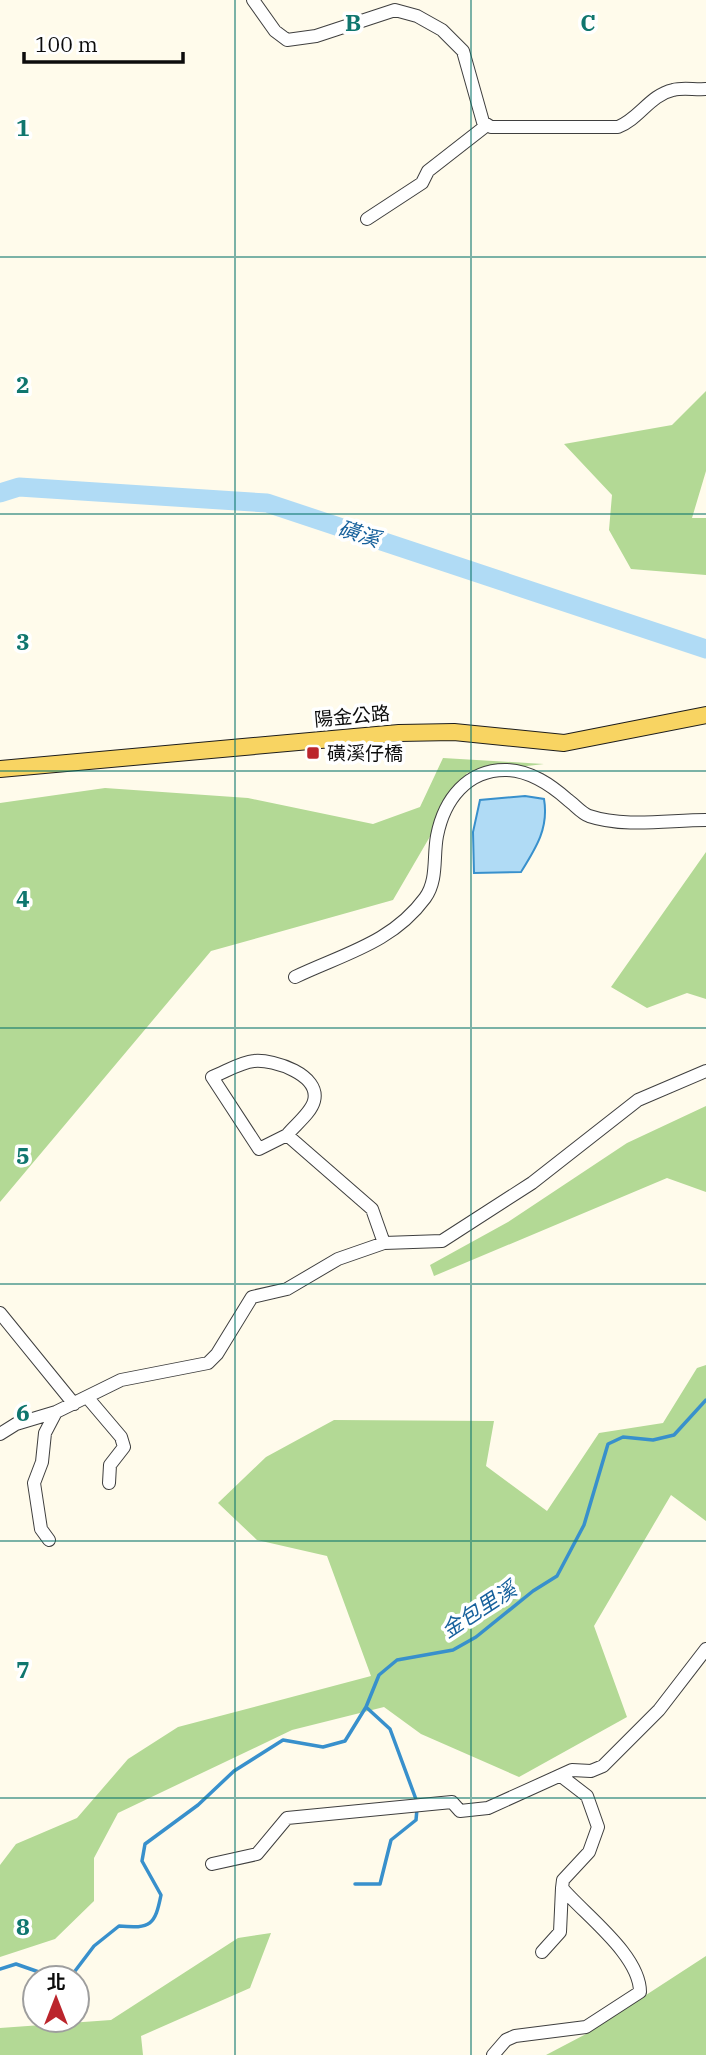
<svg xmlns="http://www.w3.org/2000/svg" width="706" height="2055" viewBox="0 0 706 2055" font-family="'IBM Plex Serif','Noto Sans TC',serif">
<rect width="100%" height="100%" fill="#fffbeb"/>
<path fill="#b3d995" d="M 706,391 L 706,471 L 692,518 L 706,518 L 706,575 L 631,569 L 609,530 L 612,495 L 564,444 L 672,425 Z
M 443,758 L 544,764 L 467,773 L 393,900 L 211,951 L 0,1202 L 0,803 L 105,788 L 248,798 L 373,824 L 420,807 Z
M 706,852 L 706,999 L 687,993 L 647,1008 L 611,987 Z
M 706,1106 L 706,1192 L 667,1178 L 434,1276 L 430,1265 L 508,1222 L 627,1143 Z
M 706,1365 L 706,1521 L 671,1495 L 594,1626 L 627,1717 L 519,1777 L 421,1734 L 384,1707 L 292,1730 L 118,1813 L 94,1858 L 94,1901 L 55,1939 L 0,1957 L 0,1865 L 16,1844 L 77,1818 L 128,1759 L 178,1727 L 371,1676 L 327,1556 L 257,1540 L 218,1503 L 266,1457 L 334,1420 L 494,1421 L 486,1466 L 547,1511 L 599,1433 L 663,1423 L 697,1368 Z
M 271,1933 L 250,1988 L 141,2036 L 143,2055 L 0,2055 L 0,2028 L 111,2020 L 238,1938 Z
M 706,1956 L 706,2055 L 546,2055 L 586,2034 Z"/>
<path fill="#b0dbf5" stroke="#3890cc" stroke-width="2" d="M 525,796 L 544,799 C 549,828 536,848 521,872 L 474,873 L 473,832 L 480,800 Z"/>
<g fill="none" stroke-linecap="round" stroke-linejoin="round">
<path stroke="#3890cc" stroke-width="3.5" d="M 366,1707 L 390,1729 L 417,1802
M 355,1884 L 380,1884 L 391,1840 L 416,1820 L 417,1809
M 0,1969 L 16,1964 L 56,1978
M 59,1978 L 72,1975 L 94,1946 L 119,1926 C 151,1929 155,1925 161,1895 L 142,1861 L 145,1844 L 198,1805 L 234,1771 L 283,1740 L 323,1747 L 345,1741 L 366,1707 L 379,1675 L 397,1660 L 453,1650 L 476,1637 L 533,1591 L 557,1576 L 584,1525 L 608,1444 L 623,1437 L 653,1440 L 674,1435 L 706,1400"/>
<path stroke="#b0dbf5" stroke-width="19" d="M 0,493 L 19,487 L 267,503 L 706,649"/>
<defs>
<path id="minor" d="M 253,0 L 275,31 L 287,40 L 316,36 L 395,10 L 417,16 L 442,30 L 463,51 L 483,122 L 491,127 L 618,127 C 639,119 650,95 673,90 C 683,87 695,90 706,89
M 367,219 L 422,183 L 428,171 L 487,125
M 295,977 C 343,954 392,943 425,898 C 438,880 433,857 437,836 C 444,800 467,769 507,770 C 531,771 551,785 568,800 C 575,805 581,813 589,816 C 625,828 669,820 706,820
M 287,1135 C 295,1125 311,1113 314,1101 C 321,1075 274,1059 254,1061 C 241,1062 225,1072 212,1077 L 259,1149 L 287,1135 L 372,1209 L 384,1243
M 0,1313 L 74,1404
M 87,1397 L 121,1437 L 124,1447 L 110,1465 L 109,1483
M 0,1434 L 16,1424 L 56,1412 L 121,1380 L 208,1363 L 217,1354 L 252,1297 L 287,1289 L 338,1259 L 384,1243 L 442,1241 L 532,1183 L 638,1100 L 706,1071
M 49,1540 L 41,1529 L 34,1483 L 42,1462 L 45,1433 L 56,1412
M 212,1864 L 257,1854 L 287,1818 L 452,1802 L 460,1811 L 488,1808 L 572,1770 L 591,1771 L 603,1766 L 659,1710 L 706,1649
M 542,1952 L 560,1932 L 562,1888
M 493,2055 L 506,2040 L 515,2036 L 586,2027 L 640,1992 C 640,1955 585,1915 562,1888 L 563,1880 L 589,1852 L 598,1827 L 587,1796 L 561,1776"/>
<path id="major" d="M 0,769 L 399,733 L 454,732 L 564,743 L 706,715"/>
</defs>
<use href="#minor" stroke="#3f3f3f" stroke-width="14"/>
<use href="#major" stroke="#1d1d1d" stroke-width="18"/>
<use href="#minor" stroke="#fff" stroke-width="12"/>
<use href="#major" stroke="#f8d462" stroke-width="16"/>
</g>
<path fill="none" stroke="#0f766e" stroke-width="2" stroke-opacity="0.55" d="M 235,0 L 235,2055M 471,0 L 471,2055M 0,257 L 706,257M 0,514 L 706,514M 0,771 L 706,771M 0,1028 L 706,1028M 0,1284 L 706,1284M 0,1541 L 706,1541M 0,1798 L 706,1798"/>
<rect fill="#bb252c" stroke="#fff" stroke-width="2.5" x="306" y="746" width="14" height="14" rx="3.5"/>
<g text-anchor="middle" stroke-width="7" stroke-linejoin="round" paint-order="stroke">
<g font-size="19" fill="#0c0c0c" stroke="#fff">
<text transform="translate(352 716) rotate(-5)" y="7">陽金公路</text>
</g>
<g font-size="19" fill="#0c0c0c" stroke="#fff" text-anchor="start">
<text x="327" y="760">磺溪仔橋</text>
</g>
<g font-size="21" font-style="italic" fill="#17619c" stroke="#fff">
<text transform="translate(359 534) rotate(18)" y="7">磺溪</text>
<text transform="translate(479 1610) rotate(-33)" y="7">金包里溪</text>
</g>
</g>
<g font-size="23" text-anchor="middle" font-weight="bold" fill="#0f766e" stroke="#fff" stroke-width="7" stroke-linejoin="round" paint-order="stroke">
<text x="353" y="31">B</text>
<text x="588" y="31">C</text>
<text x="23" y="136">1</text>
<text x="23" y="393">2</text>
<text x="23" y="650">3</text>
<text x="23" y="907">4</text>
<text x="23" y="1164">5</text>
<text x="23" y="1421">6</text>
<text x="23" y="1678">7</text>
<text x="23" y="1935">8</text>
</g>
<g transform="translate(56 1999)"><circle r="33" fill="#ffffff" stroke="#9e9e9e" stroke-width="2"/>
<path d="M0-5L12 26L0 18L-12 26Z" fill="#bb252c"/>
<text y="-10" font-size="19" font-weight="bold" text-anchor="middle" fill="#0c0c0c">北</text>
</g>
<path d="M24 52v10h159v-10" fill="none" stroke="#0c0c0c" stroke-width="3.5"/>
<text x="35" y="52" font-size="21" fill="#0c0c0c" stroke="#ffffff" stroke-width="5" paint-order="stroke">100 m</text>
</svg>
